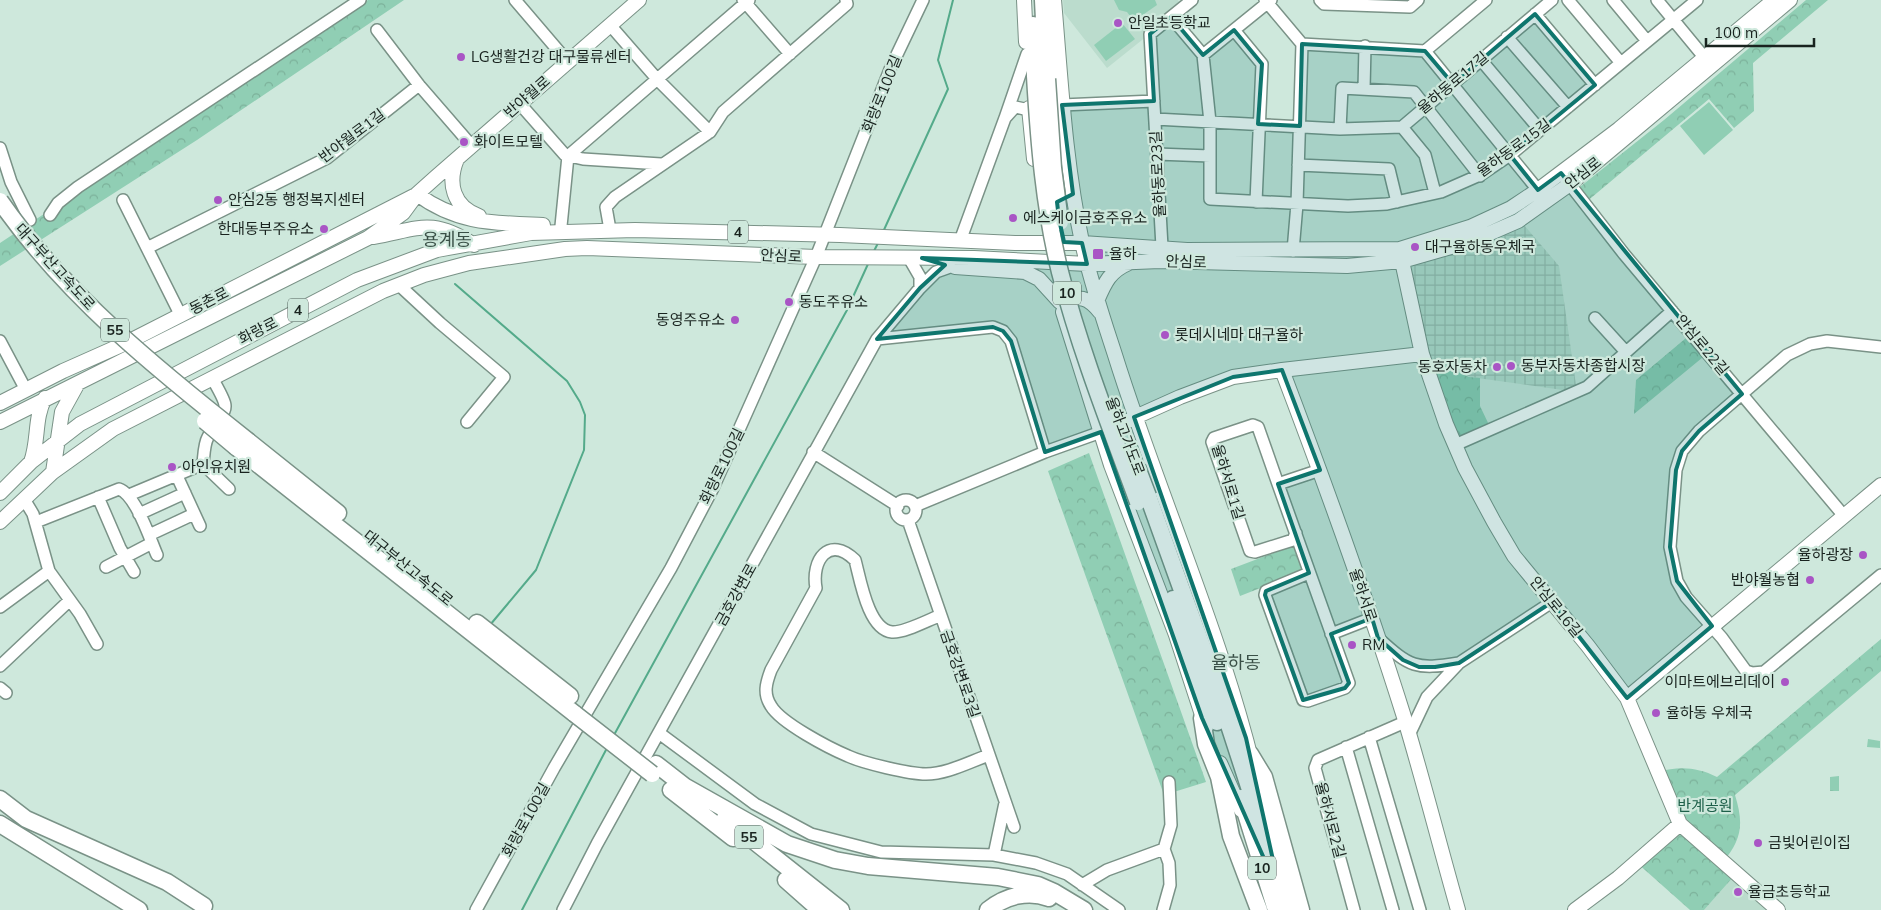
<svg xmlns="http://www.w3.org/2000/svg" width="1881" height="910" viewBox="0 0 1881 910" font-family="Mulish,'Noto Sans KR',sans-serif">
<defs>
<pattern id="industrial-grid" width="8" height="8" patternUnits="userSpaceOnUse" patternTransform="scale(1.25)"><rect width="8" height="8" fill="#bbdccd"/><path d="M0 4h8M4 0v8" fill="none" stroke="#a0bcb0"/></pattern>
<pattern id="forest-crowns" width="20" height="18" patternUnits="userSpaceOnUse" patternTransform="scale(1.25)"><rect width="20" height="18" fill="#90ceb4"/><path d="M2 6a3 3 0 1 1 6 0M12 15a3 3 0 1 1 6 0" fill="none" stroke="#7cb19a"/></pattern>
</defs>
<rect width="100%" height="100%" fill="#cee8dc"/>
<path fill="#bbdccd" d="M 1063,0 L 1178,0 L 1182,8 L 1107,68 L 1064,13 Z
M 1735,875 L 1778,910 L 1704,910 Z"/>
<path fill="url(#industrial-grid)" d="M 1513,212 L 1559,266 L 1577,392 L 1470,377 L 1422,354 L 1401,255 Z"/>
<path fill="url(#forest-crowns)" d="M 368,0 L 404,0 L 197,140 L 0,266 L 0,243 Z
M 1806,0 L 1828,0 L 1753,63 L 1754,111 L 1734,128 L 1709,99 L 1585,203 L 1576,190 L 1664,120 Z
M 1692,333 L 1708,353 L 1634,414 L 1636,380 Z
M 1422,354 L 1469,377 L 1480,378 L 1480,406 L 1491,429 L 1455,445 Z
M 1089,453 L 1206,782 L 1164,795 L 1048,471 Z
M 1294,545 L 1304,571 L 1240,596 L 1231,569 Z
M 1881,639 L 1881,671 L 1735,795 C 1744,824 1742,840 1722,863 L 1735,875 L 1704,910 L 1690,910 L 1636,862 L 1679,824 L 1658,772 C 1679,766 1697,767 1717,777 Z
M 1839,776 L 1839,791 L 1830,791 L 1830,777 Z"/>
<path fill="#90ceb4" d="M 1114,0 L 1155,0 L 1157,5 L 1134,21 L 1127,12 L 1119,10 Z
M 1122,23 L 1135,39 L 1106,61 L 1094,45 Z
M 1709,102 L 1733,130 L 1704,155 L 1680,126 Z
M 1868,739 L 1880,741 L 1880,748 L 1867,747 Z"/>
<g fill="none" stroke-linecap="round" stroke-linejoin="round">
<path stroke="#54aa8a" stroke-width="2" d="M 883,232 L 948,89 L 938,60 L 953,0
M 873,253 L 878,243
M 455,284 L 567,381 L 580,402 L 585,415 L 584,450 L 536,570 L 490,625
M 614,735 L 847,310 L 868,264
M 522,910 L 607,748"/>
<defs>
<path id="minor" d="M 515,0 L 568,62
M 743,0 L 790,54
M 1265,0 L 1302,44 L 1425,51 L 1486,0
M 1320,0 L 1324,4 L 1410,7 L 1418,0
M 1568,0 L 1621,63
M 1613,0 L 1647,41
M 1657,0 L 1704,57
M 1535,14 L 1595,85
M 1171,17 L 1203,55 L 1210,122 L 1210,199 L 1348,206 L 1387,204 L 1441,192 L 1482,174 L 1510,155 L 1697,0
M 610,25 L 657,79 L 710,132
M 377,30 L 419,85 L 471,145
M 1234,30 L 1262,64 L 1256,202
M 1507,37 L 1568,107
M 1425,51 L 1538,190
M 1027,54 L 1005,118 L 1015,107 L 1029,110
M 1203,55 L 1271,0
M 1481,60 L 1540,130
M 1364,89 L 1365,46
M 520,104 L 565,155 L 583,159 L 661,164
M 1062,105 L 1154,101
M 1155,119 L 1340,129 L 1402,127 L 1552,0
M 1402,127 L 1425,155 L 1435,193
M 1340,129 L 1342,88 L 1414,92 L 1480,176
M 0,148 L 11,182 L 30,220
M 1157,154 L 1210,156
M 1298,165 L 1389,169 L 1397,202
M 1561,173 L 1624,254 L 1844,516
M 123,200 L 181,316
M 50,215 L 58,203 L 78,187 L 360,0
M 609,224 L 606,207 L 615,197 L 710,132 L 723,112 L 847,4 L 846,0
M 561,226 L 568,156 L 749,0
M 960,241 L 1005,118
M 1162,247 L 1150,34 L 1192,0
M 147,248 L 327,158 L 419,85
M 1293,251 L 1297,204 L 1302,44
M 909,258 L 920,277 L 920,288 L 936,272 L 950,267
M 399,285 L 440,323 L 504,377 L 467,422
M 1595,318 L 1626,352
M 877,339 L 993,327 L 1003,331 L 1011,341 L 1045,452
M 0,341 L 26,390
M 1881,347 L 1827,341 L 1810,344 L 1787,355 L 1699,431 L 1682,451 L 1676,470 L 1670,547 L 1677,581 L 1686,597 L 1722,638 L 1746,671 L 1752,673 L 1764,672 L 1881,575
M 1455,445 L 1587,387 L 1672,311
M 813,452 L 898,506
M 203,464 L 229,489
M 177,476 L 200,526
M 1278,484 L 1349,683 L 1345,688 L 1308,701 L 1303,700 L 1265,595 L 1266,591 L 1309,573
M 129,495 L 203,464 C 204,455 204,444 208,437 C 225,404 234,416 212,378
M 98,497 L 120,548 L 134,572
M 24,499 L 33,514 L 49,571 L 80,614 L 97,644
M896 510a10 10 0 1 1 20 0a10 10 0 1 1-20 0Z
M 915,506 L 1045,452 L 1101,432
M 139,514 L 185,493
M 908,520 L 1014,827
M 36,522 L 119,489 C 136,495 150,539 157,555
M 1296,533 L 1293,540 L 1255,552 L 1250,551 L 1212,442 L 1214,438 L 1253,425 L 1258,427 L 1278,484 L 1320,470
M 149,535 L 194,514
M 106,567 L 152,543
M 0,607 L 49,571
M 939,616 C 928,620 904,633 892,632 C 868,630 860,578 855,560 C 829,535 811,560 816,588 L 771,670 C 766,683 763,694 771,706 C 781,723 829,748 848,756 C 863,763 909,774 926,774 C 947,774 969,762 989,755
M 1331,634 L 1372,618
M 1378,638 C 1410,667 1415,670 1459,663
M 0,666 L 70,600
M 0,688 L 6,693
M 659,733 L 755,804 L 811,834 L 881,852 L 994,855 L 1005,803
M 1409,735 L 1427,697 L 1459,663 L 1552,602
M 1369,737 L 1420,910
M 1346,747 L 1393,910
M 994,855 L 1036,863 L 1067,874 L 1119,910
M 1082,885 L 1107,870 L 1164,849
M 476,910 L 554,768 L 671,568 L 713,488 L 816,257 L 891,67 L 923,0
M 563,910 L 597,844 L 877,339 L 920,288
M 1163,910 L 1170,885 L 1169,863 L 1164,849 L 1171,825 L 1169,782
M 1354,910 L 1315,768 L 1318,760 L 1405,722"/>
<path id="major" d="M 1024,0 L 1026,42
M 1054,0 C 1061,81 1065,163 1082,242 C 1090,280 1103,318 1115,355 C 1162,506 1230,651 1262,806
M 1029,108 L 1034,159
M 457,159 C 447,183 453,207 479,216
M 417,194 C 457,224 495,223 543,225
M 373,237 C 419,229 431,217 474,245
M 1402,261 L 1422,354 L 1446,424 L 1465,468 L 1494,522 L 1514,556 L 1588,646 L 1627,698 L 1680,824 L 1778,910
M 955,267 L 1025,272 L 1039,279 L 1060,302 C 1080,296 1087,296 1100,312
M 1097,301 C 1105,282 1110,271 1129,263
M 1063,312 L 1111,465 L 1176,635 L 1206,727
M 1422,354 L 1282,370 C 1326,486 1368,602 1405,720 C 1424,783 1440,847 1458,910
M 0,403 L 63,371 L 126,343 L 414,196
M 0,422 L 368,238 L 403,213 L 417,194 L 436,177 L 639,0
M 1102,432 L 1180,397 L 1233,377 L 1282,370
M 31,462 C 39,441 34,418 45,398
M 53,472 L 62,412 L 78,383
M 0,493 L 31,462 L 80,424 L 357,280 L 437,250 L 531,233 L 635,230 L 840,235 L 1015,243 L 1082,243 L 1187,250 L 1400,249 L 1470,227 L 1511,208 L 1538,190 L 1619,129 L 1774,0
M 0,522 L 53,472 L 113,429 L 383,291 L 424,275 L 469,263 L 565,249 L 587,248 L 816,257 L 974,258 L 1087,264 L 1160,261 L 1347,266 L 1402,261 L 1472,241 L 1518,221 L 1570,184 L 1790,0
M 1627,698 L 1881,485
M 1220,763 L 1241,810
M 1575,910 L 1618,878 L 1680,824"/>
<path id="highway" d="M 1043,0 L 1047,79
M 1033,25 L 1035,76
M 248,441 L 338,513
M 236,447 L 575,714
M 1148,496 L 1215,682 L 1289,910
M 1173,599 L 1217,722
M 477,623 L 570,696
M 1202,718 L 1206,744 L 1219,777 L 1231,836 L 1259,910
M 1250,754 L 1264,777 L 1301,910
M 656,764 L 692,792
M 684,786 L 787,844 L 835,860 L 868,866 L 998,877 L 1038,885 L 1054,892 L 1084,910
M 671,790 L 733,838
M 1241,798 L 1276,910
M 0,799 L 26,819 L 167,882 L 204,906
M 725,818 L 841,910
M 0,824 L 139,910
M 786,880 L 820,910
M 988,910 C 1005,896 1028,890 1049,898"/>
</defs>
<use href="#minor" stroke="#7a9287" stroke-width="14"/>
<use href="#major" stroke="#7a9287" stroke-width="16"/>
<use href="#highway" stroke="#7a9287" stroke-width="19"/>
<use href="#minor" stroke="#fff" stroke-width="11"/>
<use href="#major" stroke="#fff" stroke-width="14"/>
<use href="#highway" stroke="#fff" stroke-width="16"/>
<defs>
<path id="highway-bridge" d="M 1035,76 C 1039,142 1044,207 1060,272 C 1080,350 1110,426 1138,502
M 1047,79 L 1053,168 L 1060,222
M 0,201 C 66,296 158,370 248,441
M 205,421 L 236,447
M 1137,467 L 1148,496
M 575,714 L 652,774"/>
</defs>
<use href="#highway-bridge" stroke="#7a9287" stroke-width="19" stroke-linecap="butt"/>
<use href="#highway-bridge" stroke="#fff" stroke-width="16"/>
</g>
<path fill="#0f766e" fill-opacity="0.2" stroke="#0f766e" stroke-width="4" stroke-linejoin="round" d="M 1535,14 L 1595,85 L 1510,155 L 1538,190 L 1561,173 L 1742,394 L 1699,431 L 1682,451 L 1676,470 L 1670,547 L 1677,581 L 1712,626 L 1627,698 L 1552,602 L 1459,663 L 1435,667 L 1419,667 L 1403,660 L 1378,638 L 1372,618 L 1331,634 L 1349,683 L 1345,688 L 1303,700 L 1265,595 L 1266,591 L 1309,573 L 1278,484 L 1320,470 L 1282,370 L 1233,377 L 1134,417 L 1246,738 L 1273,860 L 1266,863 L 1202,718 L 1101,432 L 1045,452 L 1011,341 L 1003,331 L 993,327 L 877,339 L 920,288 L 945,265 L 922,258 L 1087,264 L 1082,243 L 1064,242 L 1059,219 L 1057,202 L 1073,194 L 1062,105 L 1154,101 L 1150,34 L 1171,17 L 1203,55 L 1234,30 L 1262,64 L 1258,124 L 1300,126 L 1302,44 L 1425,51 L 1453,84 Z"/>
<g fill="#a955c5" stroke="#cee8dc" stroke-width="2">
<circle cx="1118" cy="23" r="5"/>
<circle cx="461" cy="57" r="5"/>
<circle cx="464" cy="142" r="5"/>
<circle cx="218" cy="200" r="5"/>
<circle cx="1013" cy="218" r="5"/>
<circle cx="324" cy="229" r="5"/>
<circle cx="1415" cy="247" r="5"/>
<rect x="1092" y="248" width="12" height="12" rx="2.5"/>
<circle cx="789" cy="302" r="5"/>
<circle cx="735" cy="320" r="5"/>
<circle cx="1165" cy="335" r="5"/>
<circle cx="1511" cy="366" r="5"/>
<circle cx="1497" cy="367" r="5"/>
<circle cx="172" cy="467" r="5"/>
<circle cx="1863" cy="555" r="5"/>
<circle cx="1810" cy="580" r="5"/>
<circle cx="1352" cy="645" r="5"/>
<circle cx="1785" cy="682" r="5"/>
<circle cx="1656" cy="713" r="5"/>
<circle cx="1758" cy="843" r="5"/>
<circle cx="1738" cy="892" r="5"/>
</g>
<g text-anchor="middle" stroke-width="4.5" stroke-linejoin="round" paint-order="stroke">
<g fill="#cee8dc" stroke="#4f5e58" stroke-width="1">
<rect x="728" y="220.5" width="20" height="23" rx="4"/>
<rect x="1053" y="281.5" width="28" height="23" rx="4"/>
<rect x="288" y="298.5" width="20" height="23" rx="4"/>
<rect x="101" y="318.5" width="28" height="23" rx="4"/>
<rect x="735" y="825.5" width="28" height="23" rx="4"/>
<rect x="1248" y="856.5" width="28" height="23" rx="4"/>
</g>
<g font-size="14" font-weight="bold" fill="#19231f">
<text x="738" y="237">4</text>
<text x="1067" y="298">10</text>
<text x="298" y="315">4</text>
<text x="115" y="335">55</text>
<text x="749" y="842">55</text>
<text x="1262" y="873">10</text>
</g>
<g font-size="15" fill="#19231f" stroke="#cee8dc" text-anchor="start">
<text x="1128" y="28">안일초등학교</text>
<text x="471" y="62">LG생활건강 대구물류센터</text>
<text x="474" y="147">화이트모텔</text>
<text x="228" y="205">안심2동 행정복지센터</text>
<text x="1023" y="223">에스케이금호주유소</text>
<text x="314" y="234" text-anchor="end">한대동부주유소</text>
<text x="1425" y="252">대구율하동우체국</text>
<text x="1109" y="259">율하</text>
<text x="799" y="307">동도주유소</text>
<text x="725" y="325" text-anchor="end">동영주유소</text>
<text x="1175" y="340">롯데시네마 대구율하</text>
<text x="1521" y="371">동부자동차종합시장</text>
<text x="1487" y="372" text-anchor="end">동호자동차</text>
<text x="182" y="472">아인유치원</text>
<text x="1853" y="560" text-anchor="end">율하광장</text>
<text x="1800" y="585" text-anchor="end">반야월농협</text>
<text x="1362" y="650">RM</text>
<text x="1775" y="687" text-anchor="end">이마트에브리데이</text>
<text x="1666" y="718">율하동 우체국</text>
<text x="1768" y="848">금빛어린이집</text>
<text x="1748" y="897">율금초등학교</text>
</g>
<g font-size="15" fill="#19231f" stroke="#cee8dc">
<text transform="translate(1453 83) rotate(-40)" y="5">율하동로17길</text>
<text transform="translate(882 94) rotate(-68)" y="5">화랑로100길</text>
<text transform="translate(527 97) rotate(-41)" y="5">반야월로</text>
<text transform="translate(352 136) rotate(-37)" y="5">반야월로1길</text>
<text transform="translate(1514 148) rotate(-36)" y="5">율하동로15길</text>
<text transform="translate(1583 173) rotate(-38)" y="5">안심로</text>
<text transform="translate(1158 174) rotate(-93)" y="5">율하동로23길</text>
<text transform="translate(781 256) rotate(3)" y="5">안심로</text>
<text transform="translate(1186 262) rotate(2)" y="5">안심로</text>
<text transform="translate(55 267) rotate(48)" y="5">대구부산고속도로</text>
<text transform="translate(209 301) rotate(-27)" y="5">동촌로</text>
<text transform="translate(258 331) rotate(-27)" y="5">화랑로</text>
<text transform="translate(1702 345) rotate(50)" y="5">안심로22길</text>
<text transform="translate(1125 436) rotate(69)" y="5">율하고가도로</text>
<text transform="translate(722 466) rotate(-64)" y="5">화랑로100길</text>
<text transform="translate(1228 482) rotate(73)" y="5">율하서로1길</text>
<text transform="translate(408 568) rotate(39)" y="5">대구부산고속도로</text>
<text transform="translate(736 595) rotate(-61)" y="5">금호강변로</text>
<text transform="translate(1363 595) rotate(71)" y="5">율하서로</text>
<text transform="translate(1556 607) rotate(51)" y="5">안심로16길</text>
<text transform="translate(960 674) rotate(71)" y="5">금호강변로3길</text>
<text transform="translate(526 820) rotate(-61)" y="5">화랑로100길</text>
<text transform="translate(1330 820) rotate(75)" y="5">율하서로2길</text>
</g>
<g font-size="15" fill="#1e604a" stroke="#cee8dc">
<text x="1705" y="811">반계공원</text>
</g>
<g font-size="18" fill="#3a5047" stroke="#cee8dc">
<text x="447" y="246">용계동</text>
<text x="1236" y="669">율하동</text>
</g>
</g>
<path d="M1706 38v8h108v-8" fill="none" stroke="#19231f" stroke-width="2.5"/>
<text x="1714" y="38" font-size="15" fill="#19231f" stroke="#cee8dc" stroke-width="4" paint-order="stroke">100 m</text>
</svg>
